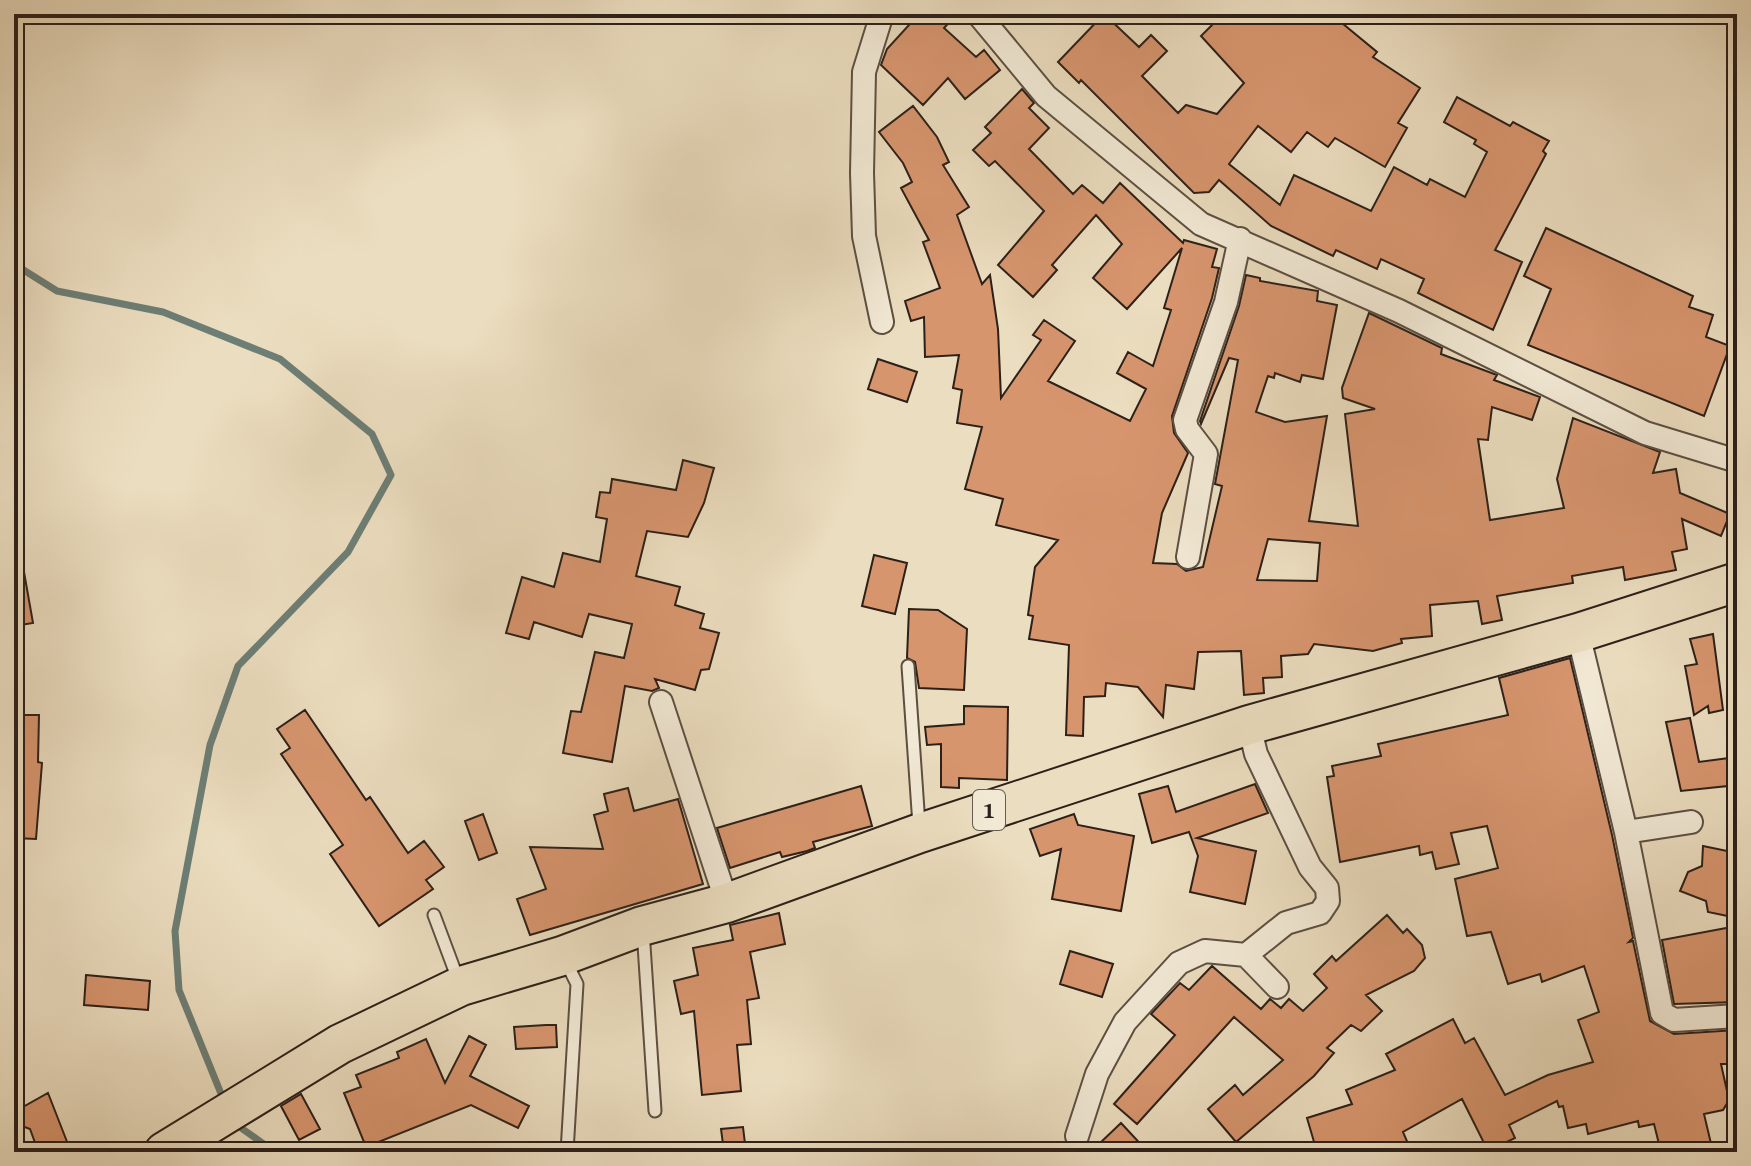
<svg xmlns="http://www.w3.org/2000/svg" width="1751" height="1166" viewBox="0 0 1751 1166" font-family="'Gentium Book Plus',serif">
<rect width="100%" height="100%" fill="#ebddbf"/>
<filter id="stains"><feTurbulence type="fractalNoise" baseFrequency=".0025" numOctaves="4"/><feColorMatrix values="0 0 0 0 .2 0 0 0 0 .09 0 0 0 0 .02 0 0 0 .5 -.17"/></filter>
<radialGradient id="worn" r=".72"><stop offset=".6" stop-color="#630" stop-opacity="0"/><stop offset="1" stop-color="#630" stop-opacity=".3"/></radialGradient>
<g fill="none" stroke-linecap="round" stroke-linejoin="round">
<path stroke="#6d7e75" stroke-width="7" d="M 14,264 L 57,291 L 163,312 L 280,359 L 372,434 L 391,475 L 348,552 L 238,666 L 210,745 L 175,931 L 179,990 L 224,1101
M 234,1123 L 275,1152"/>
</g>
<path fill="#d7956e" stroke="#2c2019" stroke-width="2" fill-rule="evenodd" d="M 919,14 L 957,14 L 944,28 L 976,57 L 984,50 L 1000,70 L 965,99 L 948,78 L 923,105 L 881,65 L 887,49 Z
M 1104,14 L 1139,47 L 1151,35 L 1167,51 L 1142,76 L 1178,113 L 1186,105 L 1217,114 L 1244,83 L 1201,36 L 1223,14 L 1331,14 L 1377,52 L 1373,57 L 1420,88 L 1398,123 L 1407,128 L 1385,167 L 1335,138 L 1328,147 L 1307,132 L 1291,152 L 1258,126 L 1229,164 L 1280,205 L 1294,175 L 1371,211 L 1394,167 L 1427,185 L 1430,179 L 1465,197 L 1487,152 L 1474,144 L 1476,140 L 1444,122 L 1457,97 L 1510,126 L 1513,122 L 1549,141 L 1543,151 L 1546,154 L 1495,250 L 1522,262 L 1493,330 L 1418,293 L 1424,279 L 1381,259 L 1377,269 L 1336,250 L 1333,256 L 1271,226 L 1219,180 L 1209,192 L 1194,193 L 1081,80 L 1079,83 L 1058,62 Z
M 1022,89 L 1034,103 L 1029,108 L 1049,128 L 1029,149 L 1073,194 L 1082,185 L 1103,203 L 1120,183 L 1183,243 L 1184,240 L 1217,249 L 1212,267 L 1219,268 L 1212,298 L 1172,416 L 1174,433 L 1188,453 L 1162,513 L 1153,563 L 1177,564 L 1186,571 L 1203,567 L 1222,486 L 1215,484 L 1238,360 L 1229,358 L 1201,424 L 1200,421 L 1239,306 L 1246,275 L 1260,278 L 1260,281 L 1318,291 L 1317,301 L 1337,305 L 1323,379 L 1302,375 L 1300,382 L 1275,373 L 1274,378 L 1268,376 L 1256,412 L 1285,422 L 1327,416 L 1309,521 L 1358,526 L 1345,414 L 1375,409 L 1343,398 L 1342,388 L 1369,313 L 1442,348 L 1441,354 L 1497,375 L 1494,380 L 1540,397 L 1532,420 L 1492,407 L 1488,440 L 1478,439 L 1490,520 L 1564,508 L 1557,479 L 1573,418 L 1660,452 L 1653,473 L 1676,469 L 1680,493 L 1730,514 L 1721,536 L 1682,519 L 1687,549 L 1672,552 L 1676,570 L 1625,580 L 1623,567 L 1572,576 L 1573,583 L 1497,596 L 1502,620 L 1482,624 L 1478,601 L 1430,605 L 1432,636 L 1401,639 L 1402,643 L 1373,651 L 1314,644 L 1308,654 L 1281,656 L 1282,677 L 1263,678 L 1264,693 L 1244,695 L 1241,651 L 1198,652 L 1194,689 L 1166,685 L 1163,717 L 1138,687 L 1106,683 L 1105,696 L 1084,697 L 1083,736 L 1066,735 L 1069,645 L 1029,639 L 1033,616 L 1028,615 L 1035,567 L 1058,540 L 996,525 L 1003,499 L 965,489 L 982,427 L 957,423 L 962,390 L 953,388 L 959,355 L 925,357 L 924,317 L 911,321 L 905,301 L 940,288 L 923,242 L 929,240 L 901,188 L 912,182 L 903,163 L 879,132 L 913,106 L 937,137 L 949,162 L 943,165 L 969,207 L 957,215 L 982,284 L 990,275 L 998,329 L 1001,398 L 1041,340 L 1033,335 L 1044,320 L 1075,341 L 1048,381 L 1130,421 L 1146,389 L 1117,373 L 1128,352 L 1153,366 L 1171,310 L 1164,308 L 1182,248 L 1127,309 L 1093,278 L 1122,244 L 1096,215 L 1052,265 L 1057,270 L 1033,297 L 998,265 L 1044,211 L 995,161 L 989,166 L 973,150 L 991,133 L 985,127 ZM 1268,539 L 1320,543 L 1317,581 L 1257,580 Z
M 1546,228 L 1693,296 L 1689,307 L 1713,315 L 1706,337 L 1730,346 L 1704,416 L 1528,345 L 1551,289 L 1524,276 Z
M 878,359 L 917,372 L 907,402 L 868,389 Z
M 683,460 L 714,468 L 704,503 L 688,537 L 647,531 L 636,576 L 680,587 L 675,605 L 704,614 L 700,628 L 719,633 L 709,669 L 701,670 L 695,690 L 655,679 L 659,688 L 652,691 L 625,686 L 612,762 L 563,753 L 571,711 L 581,712 L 595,652 L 624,658 L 632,624 L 589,614 L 582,637 L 534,622 L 529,639 L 506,633 L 522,577 L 554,587 L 563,553 L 600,562 L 607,519 L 596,517 L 600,492 L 610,493 L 612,479 L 676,490 Z
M 874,555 L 907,563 L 895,614 L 862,606 Z
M 24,572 L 33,623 L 14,626 L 14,573 Z
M 909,609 L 938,610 L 967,629 L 964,690 L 919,688 L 915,662 L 907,658 Z
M 1713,634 L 1723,710 L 1709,713 L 1708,706 L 1694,715 L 1685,666 L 1697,664 L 1690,639 Z
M 1570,658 L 1612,835 L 1633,938 L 1629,942 L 1633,941 L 1650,1021 L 1674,1034 L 1737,1030 L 1737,1064 L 1721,1064 L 1729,1100 L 1723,1110 L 1704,1114 L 1713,1152 L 1661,1152 L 1654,1124 L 1639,1127 L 1638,1121 L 1588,1134 L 1586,1124 L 1568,1128 L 1563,1106 L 1559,1107 L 1557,1101 L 1509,1125 L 1515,1138 L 1488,1151 L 1462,1099 L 1403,1132 L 1409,1146 L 1395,1152 L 1317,1152 L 1307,1118 L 1352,1104 L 1346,1090 L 1395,1070 L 1386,1054 L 1453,1019 L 1465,1043 L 1474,1038 L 1505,1095 L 1548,1075 L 1593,1062 L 1578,1020 L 1599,1012 L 1584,966 L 1542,982 L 1540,974 L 1508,984 L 1491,932 L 1467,936 L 1455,879 L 1498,868 L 1487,826 L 1451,833 L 1459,864 L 1436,869 L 1432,852 L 1420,855 L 1419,846 L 1340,862 L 1327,777 L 1334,776 L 1332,766 L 1381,756 L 1378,744 L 1508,715 L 1499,678 Z
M 964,706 L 1008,707 L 1007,780 L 959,778 L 959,788 L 941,787 L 941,744 L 927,745 L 925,727 L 964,724 Z
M 305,710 L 366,800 L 370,797 L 408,853 L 424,841 L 444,867 L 426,880 L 433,889 L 379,926 L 330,854 L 343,845 L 281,754 L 290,748 L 277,729 Z
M 14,715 L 39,715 L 38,762 L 42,763 L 36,839 L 14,838 Z
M 1690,718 L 1699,762 L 1737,757 L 1737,785 L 1681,791 L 1666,722 Z
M 1255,784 L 1268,813 L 1197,838 L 1256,851 L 1245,904 L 1190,892 L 1198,856 L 1189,832 L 1152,843 L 1139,794 L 1168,786 L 1176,812 Z
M 861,786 L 872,826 L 813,842 L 815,848 L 807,851 L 782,857 L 780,852 L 730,868 L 717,828 Z
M 628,788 L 634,811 L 678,799 L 703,884 L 530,935 L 517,899 L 546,889 L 530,847 L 603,849 L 594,815 L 608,811 L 604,794 Z
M 483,814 L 497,853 L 479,860 L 465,821 Z
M 1074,814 L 1078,825 L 1134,836 L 1121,911 L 1052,899 L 1061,849 L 1040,856 L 1030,829 Z
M 1703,846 L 1737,853 L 1737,918 L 1708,912 L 1706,901 L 1680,891 L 1688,872 L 1702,866 Z
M 779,913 L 785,944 L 750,952 L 759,998 L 747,1000 L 751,1044 L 737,1045 L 741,1091 L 702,1095 L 694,1011 L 681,1014 L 674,981 L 698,975 L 693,948 L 733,940 L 730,925 Z
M 1387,915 L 1403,933 L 1407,929 L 1422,945 L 1425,958 L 1414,971 L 1366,995 L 1382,1011 L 1361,1031 L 1351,1025 L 1327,1048 L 1334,1053 L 1314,1076 L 1236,1142 L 1208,1109 L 1235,1085 L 1243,1095 L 1283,1060 L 1234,1017 L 1137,1124 L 1114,1104 L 1175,1035 L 1151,1014 L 1180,983 L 1189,990 L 1212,966 L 1261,1009 L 1270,999 L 1281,1008 L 1289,999 L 1303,1011 L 1327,988 L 1314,974 L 1332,956 L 1336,961 Z
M 1737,926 L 1737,1002 L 1674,1004 L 1662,940 Z
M 1070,951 L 1113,964 L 1102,997 L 1060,984 Z
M 86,975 L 150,981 L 148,1010 L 84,1005 Z
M 546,1025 L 556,1025 L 557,1047 L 516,1049 L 514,1027 Z
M 469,1036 L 486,1045 L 470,1076 L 529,1106 L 518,1128 L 471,1105 L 366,1147 L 344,1093 L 361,1087 L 356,1075 L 399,1058 L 397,1052 L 426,1039 L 445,1083 Z
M 48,1093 L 71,1152 L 47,1152 L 44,1146 L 37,1148 L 30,1129 L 14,1123 L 14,1112 Z
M 301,1094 L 320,1129 L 299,1140 L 281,1106 Z
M 1121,1123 L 1148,1152 L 1109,1152 L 1100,1143 Z
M 743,1127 L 746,1152 L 724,1152 L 721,1129 Z"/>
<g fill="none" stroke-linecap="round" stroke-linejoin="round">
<defs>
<path id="service" d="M 908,666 L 919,825
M 434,915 L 459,982
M 643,930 L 655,1111
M 565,960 L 577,984 L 567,1152"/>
<path id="minor" d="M 978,14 L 1046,96 L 1201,224 L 1399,311 L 1645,433 L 1737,461
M 882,322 L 864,236 L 862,173 L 864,72 L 882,14
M 1188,557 L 1206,454 L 1187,429 L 1185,420 L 1226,302 L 1240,239
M 1578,633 L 1626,832 L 1662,1013 L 1674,1020 L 1737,1016
M 661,702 L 727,903
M 1249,725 L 1256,754 L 1310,867 L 1327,888 L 1328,901 L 1320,913 L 1286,923 L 1246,955 L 1277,987
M 1626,832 L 1691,822
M 1077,1136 L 1097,1074 L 1125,1022 L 1179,963 L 1205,951 L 1246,955"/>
<path id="trunk" d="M 164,1152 L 340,1044 L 461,986 L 562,956 L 642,926 L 727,903 L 920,833 L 1249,725 L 1578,633 L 1737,582"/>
</defs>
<use href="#service" stroke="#5c4f42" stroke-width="15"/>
<use href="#minor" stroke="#5c4f42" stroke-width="26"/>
<use href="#trunk" stroke="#2c2019" stroke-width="42"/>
<use href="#service" stroke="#f2e9d5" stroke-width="11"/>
<use href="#minor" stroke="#f2e9d5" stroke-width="22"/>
<use href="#trunk" stroke="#ebddbf" stroke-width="38"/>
</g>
<g text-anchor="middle" stroke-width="7" stroke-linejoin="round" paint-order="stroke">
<rect fill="#f2e9d5" stroke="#675c51" stroke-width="2" x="973" y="790" width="32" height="40" rx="6"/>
<g font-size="24" font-weight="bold" fill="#2c2019">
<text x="989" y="818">1</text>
</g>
</g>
<rect width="1751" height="1166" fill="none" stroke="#ebddbf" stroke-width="48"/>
<rect x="16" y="16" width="1719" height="1134" fill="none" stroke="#2c2019" stroke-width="4"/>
<rect x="24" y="24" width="1703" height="1118" fill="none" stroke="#2c2019" stroke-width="2"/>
<rect width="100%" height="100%" filter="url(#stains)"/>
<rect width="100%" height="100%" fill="url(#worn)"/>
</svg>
